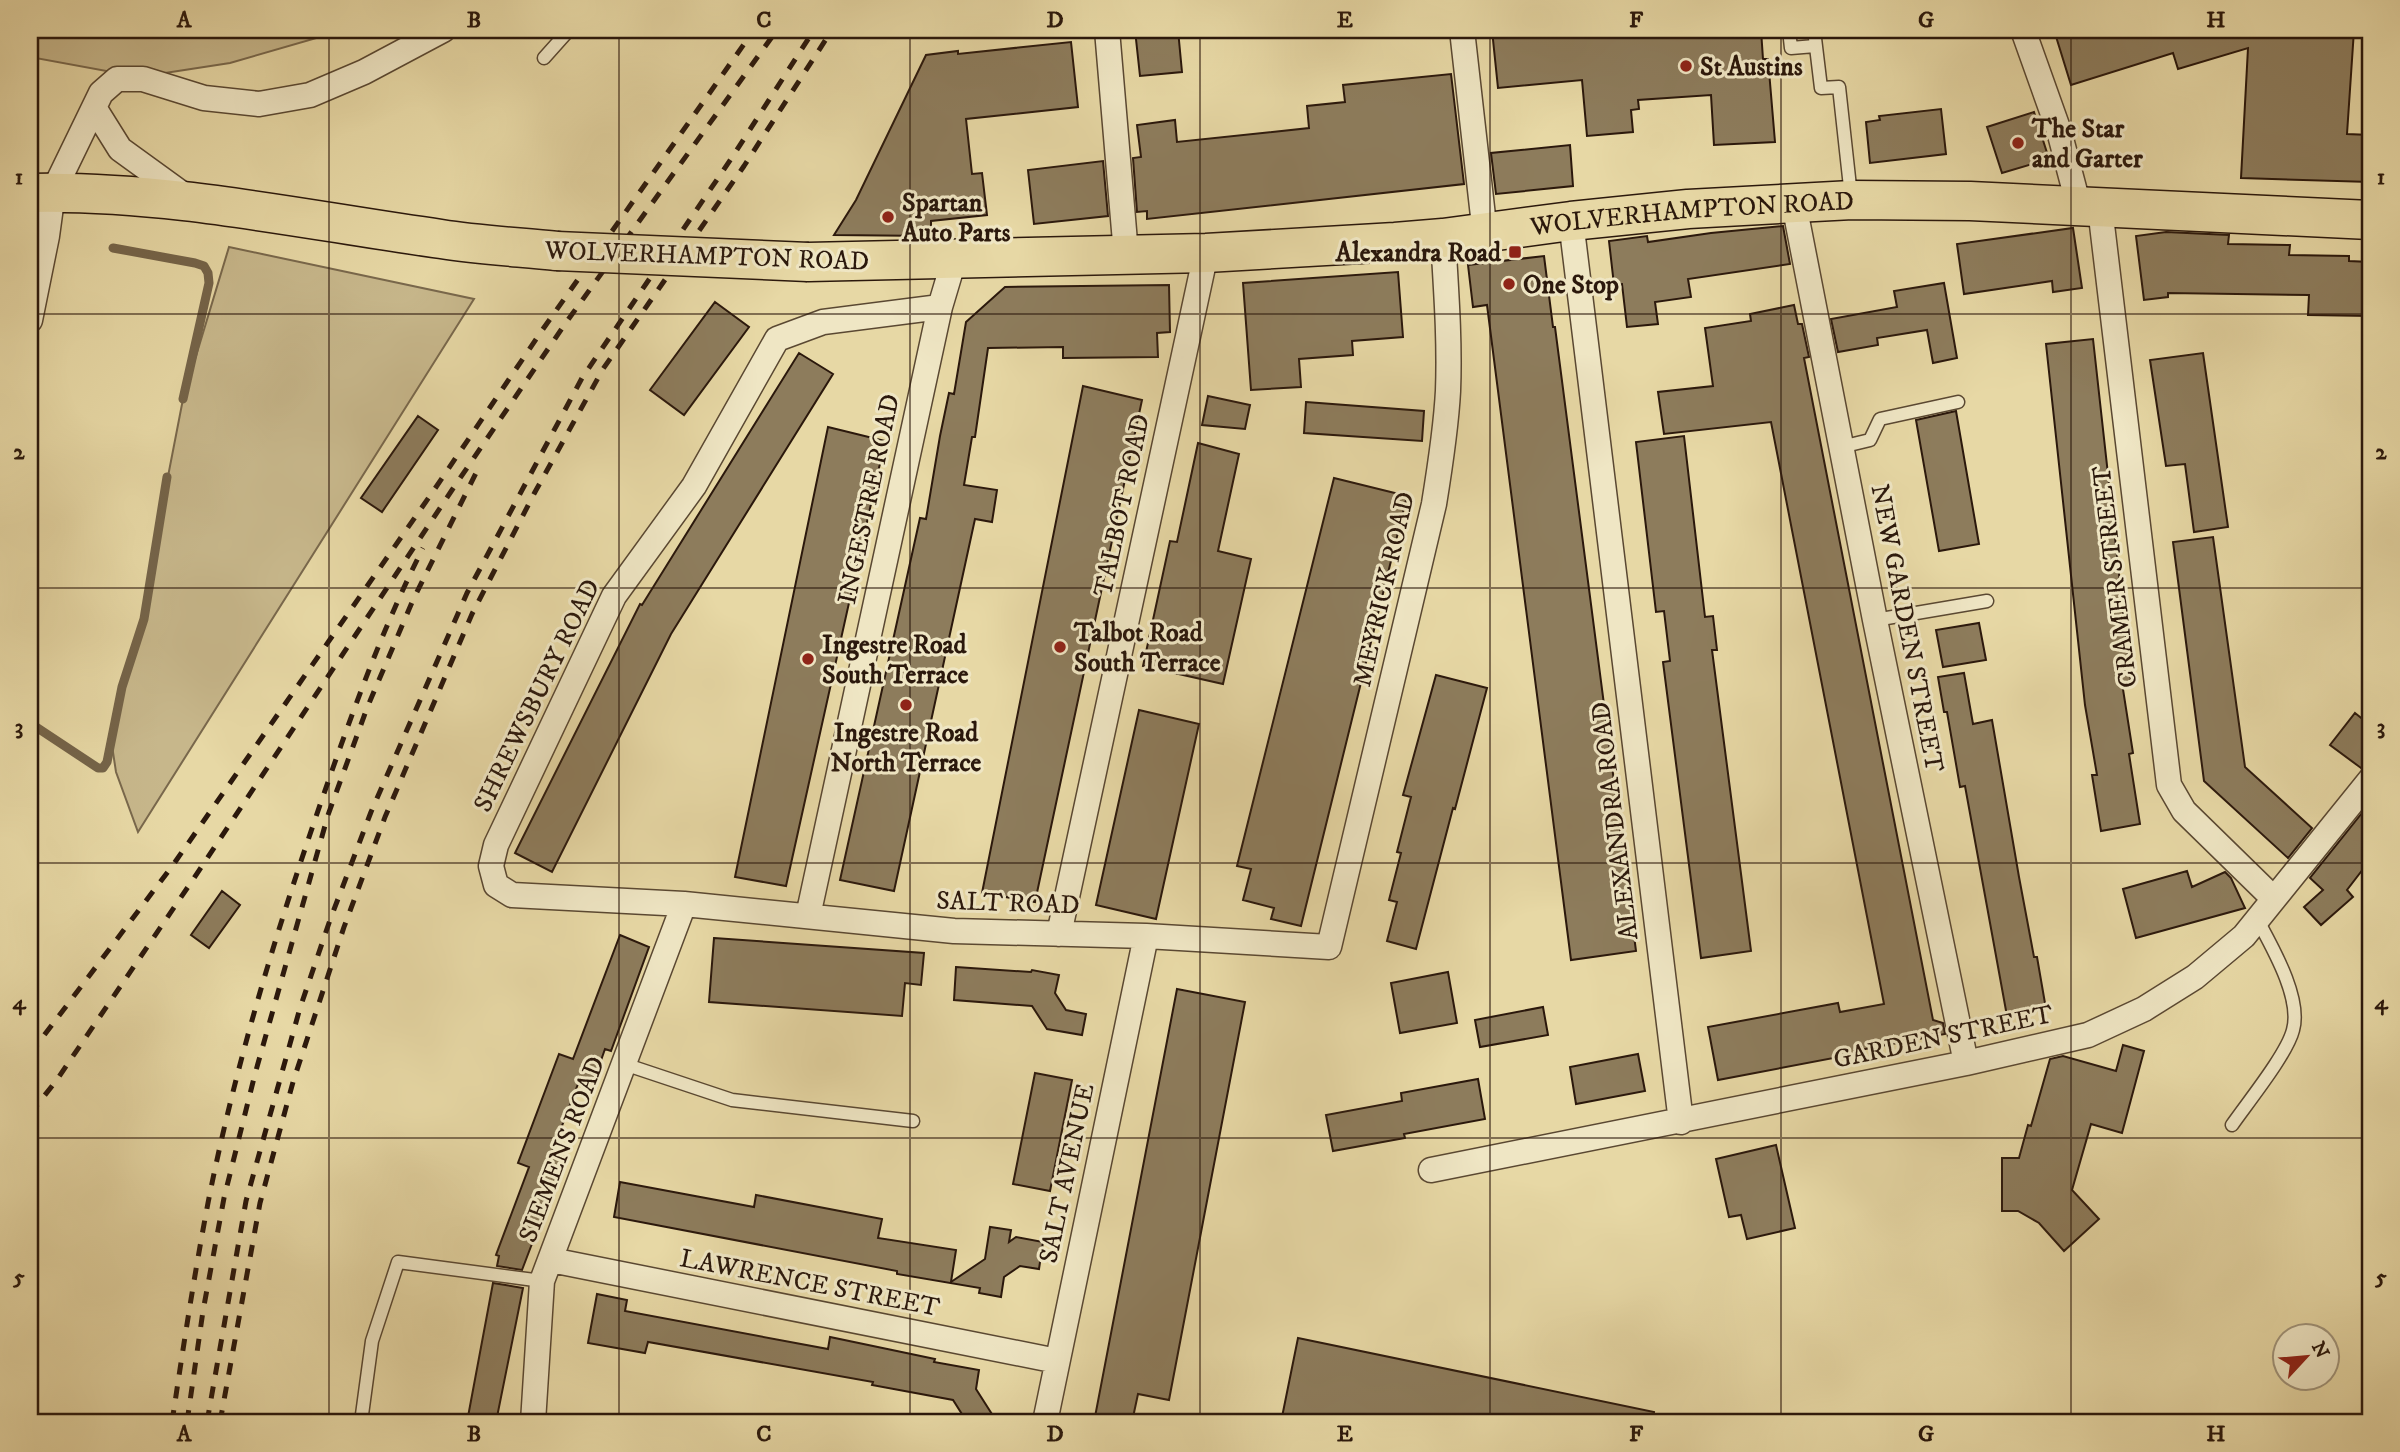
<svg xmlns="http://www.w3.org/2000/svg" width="2400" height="1452" viewBox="0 0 2400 1452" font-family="'IM FELL DW Pica',serif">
<rect width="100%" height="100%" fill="#e7d8a5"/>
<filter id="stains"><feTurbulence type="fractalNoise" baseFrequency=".00286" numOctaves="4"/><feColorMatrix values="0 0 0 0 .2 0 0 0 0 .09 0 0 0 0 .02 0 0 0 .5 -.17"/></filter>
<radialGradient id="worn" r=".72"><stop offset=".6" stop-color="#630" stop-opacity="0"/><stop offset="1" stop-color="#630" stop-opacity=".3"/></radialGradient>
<path fill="#c7b78b" stroke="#79684c" stroke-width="2" d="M 30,30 L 344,30 L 230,63 L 139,77 L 30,57 Z
M 229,247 L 474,299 L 138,832 L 116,772 L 111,739 L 122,687 L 144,619 L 158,528 L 183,399 Z"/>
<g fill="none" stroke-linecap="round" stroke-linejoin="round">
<path stroke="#756449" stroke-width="9" d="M 113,248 L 195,263 L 204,266 L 208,273 L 209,283 L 183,399
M 30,723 L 98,768 L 103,768 L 107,762 L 122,687 L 144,619 L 167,477"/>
</g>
<path fill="#8d7c5c" stroke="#2b180c" stroke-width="2" d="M 1135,30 L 1178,30 L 1182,72 L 1140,76 Z
M 1492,30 L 1761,30 L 1763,59 L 1768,59 L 1775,142 L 1714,145 L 1711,95 L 1638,100 L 1639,109 L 1631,110 L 1633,132 L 1587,136 L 1582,80 L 1498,88 Z
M 2054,30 L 2354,30 L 2347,134 L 2370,135 L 2370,182 L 2241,178 L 2248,48 L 2178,69 L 2173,53 L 2071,85 Z
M 1071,42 L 1078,107 L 966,119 L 972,174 L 982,173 L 987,215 L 931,221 L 931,236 L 834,235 L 856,200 L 926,55 L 958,51 L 958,54 Z
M 1451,74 L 1464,184 L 1147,219 L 1147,211 L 1137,212 L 1133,158 L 1141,157 L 1137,125 L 1175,120 L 1177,142 L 1309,128 L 1307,106 L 1345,102 L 1343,85 Z
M 1941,109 L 1946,154 L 1870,163 L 1866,122 L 1880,120 L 1879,116 Z
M 2034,112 L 2049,159 L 2002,173 L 1987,127 Z
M 1570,145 L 1573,186 L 1496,194 L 1491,153 Z
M 1103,161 L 1108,216 L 1034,224 L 1028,170 Z
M 1783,226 L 1790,264 L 1688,279 L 1691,297 L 1655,302 L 1658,324 L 1627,327 L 1622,284 L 1614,285 L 1609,241 L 1647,236 L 1648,242 L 1711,233 Z
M 2073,228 L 2082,288 L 2053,292 L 2052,281 L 1964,294 L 1957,244 Z
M 2166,232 L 2229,235 L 2228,244 L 2290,245 L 2289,255 L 2349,256 L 2349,261 L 2370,262 L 2370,316 L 2308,315 L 2309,295 L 2168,293 L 2168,297 L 2144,300 L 2136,236 Z
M 1544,256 L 1553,327 L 1555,327 L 1636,951 L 1571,960 L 1487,305 L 1473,307 L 1468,265 Z
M 1398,272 L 1403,337 L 1352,341 L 1353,355 L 1299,359 L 1301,387 L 1251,390 L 1243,283 Z
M 1944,283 L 1957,358 L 1933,363 L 1927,330 L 1877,338 L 1878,345 L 1838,352 L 1831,319 L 1897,307 L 1894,291 Z
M 1169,285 L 1170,332 L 1157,333 L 1158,357 L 1063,358 L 1063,347 L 988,348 L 975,437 L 972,437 L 964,485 L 997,490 L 992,522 L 975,519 L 894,891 L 840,880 L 920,518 L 926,519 L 940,436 L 949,393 L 954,394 L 966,322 L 1005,287 Z
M 715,302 L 749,327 L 684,415 L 650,390 Z
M 1794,305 L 1798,324 L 1802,324 L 1809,357 L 1804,358 L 1933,1020 L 1943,1023 L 1945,1034 L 1860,1050 L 1860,1053 L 1718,1080 L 1708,1027 L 1838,1003 L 1840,1012 L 1884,1004 L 1771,422 L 1664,434 L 1658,392 L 1713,386 L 1705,328 L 1751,321 L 1750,314 Z
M 2093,339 L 2131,682 L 2122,683 L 2133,753 L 2129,754 L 2140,824 L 2101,831 L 2092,775 L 2097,775 L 2085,705 L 2046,344 Z
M 799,353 L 833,374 L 671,634 L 552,872 L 515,853 L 640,604 L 642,605 Z
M 2203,353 L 2228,527 L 2194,532 L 2185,464 L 2166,466 L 2150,360 Z
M 1083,386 L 1142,400 L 1035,902 L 982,893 Z
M 1208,396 L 1250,405 L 1245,429 L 1202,425 Z
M 1306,402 L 1424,411 L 1422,441 L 1304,433 Z
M 1956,411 L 1979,544 L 1939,551 L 1916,420 Z
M 418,416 L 438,430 L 382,512 L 361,498 Z
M 828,427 L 885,441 L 786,886 L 735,877 Z
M 1684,436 L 1705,617 L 1713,616 L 1717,650 L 1712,650 L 1751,951 L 1701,958 L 1663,662 L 1670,661 L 1664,611 L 1656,612 L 1636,442 Z
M 1198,443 L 1239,454 L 1218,551 L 1251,559 L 1223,684 L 1143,666 L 1170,541 L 1177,542 Z
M 1334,478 L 1407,496 L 1301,926 L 1271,919 L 1274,908 L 1243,900 L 1251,869 L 1237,866 Z
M 2213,537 L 2245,767 L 2312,828 L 2288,858 L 2204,781 L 2173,542 Z
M 1979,623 L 1986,660 L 1943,667 L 1936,630 Z
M 1964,673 L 1973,724 L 1992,720 L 2019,877 L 2034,957 L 2037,957 L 2046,1009 L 2007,1016 L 1965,786 L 1960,787 L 1947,712 L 1944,712 L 1938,677 Z
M 1436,675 L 1487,688 L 1455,809 L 1453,808 L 1416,949 L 1387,941 L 1397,902 L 1389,900 L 1401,853 L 1397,852 L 1411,797 L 1403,795 Z
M 1139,710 L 1199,724 L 1156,919 L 1096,905 Z
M 2355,713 L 2370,725 L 2370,765 L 2361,768 L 2330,745 Z
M 2370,803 L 2370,860 L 2347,890 L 2353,897 L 2321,925 L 2304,907 L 2323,890 L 2310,878 Z
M 2187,871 L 2192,887 L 2225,872 L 2231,878 L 2245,908 L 2136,938 L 2123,889 Z
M 222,891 L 240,905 L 209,948 L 191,935 Z
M 620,935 L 649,947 L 611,1051 L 605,1049 L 591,1089 L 578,1084 L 552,1152 L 565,1157 L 522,1270 L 497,1266 L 499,1256 L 496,1255 L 529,1167 L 518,1163 L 559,1054 L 573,1059 Z
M 714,938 L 924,953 L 921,985 L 905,983 L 902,1016 L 709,1002 Z
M 956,967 L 1031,972 L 1032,970 L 1059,975 L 1055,993 L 1066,1010 L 1086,1014 L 1082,1035 L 1047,1029 L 1032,1006 L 954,1000 Z
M 1448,972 L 1457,1023 L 1400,1033 L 1391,983 Z
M 1177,989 L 1245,1002 L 1169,1400 L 1138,1394 L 1132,1422 L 1094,1422 Z
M 1543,1007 L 1548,1035 L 1480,1047 L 1475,1020 Z
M 2123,1045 L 2144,1051 L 2122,1133 L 2091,1124 L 2072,1190 L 2099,1219 L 2064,1251 L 2039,1223 L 2018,1211 L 2002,1211 L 2002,1158 L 2019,1158 L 2028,1125 L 2031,1126 L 2050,1059 L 2063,1056 L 2116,1071 Z
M 1638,1054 L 1645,1091 L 1576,1104 L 1570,1067 Z
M 1035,1073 L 1072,1080 L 1050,1191 L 1013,1184 Z
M 1478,1079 L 1485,1119 L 1404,1134 L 1405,1138 L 1333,1151 L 1326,1115 L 1402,1101 L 1401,1093 Z
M 1776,1145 L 1795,1228 L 1747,1239 L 1741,1215 L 1729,1217 L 1716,1159 Z
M 620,1182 L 754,1207 L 756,1195 L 882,1219 L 878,1238 L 956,1250 L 951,1282 L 985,1259 L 990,1227 L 1011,1230 L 1009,1242 L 1016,1237 L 1043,1242 L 1039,1269 L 1020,1266 L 1004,1277 L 1001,1297 L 979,1293 L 980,1288 L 897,1274 L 897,1271 L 614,1217 Z
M 493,1283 L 523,1288 L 496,1422 L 467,1422 Z
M 597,1294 L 627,1300 L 625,1311 L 828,1349 L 830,1337 L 935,1359 L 934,1362 L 979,1370 L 976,1389 L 997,1422 L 967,1422 L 953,1400 L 872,1385 L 873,1382 L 648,1342 L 645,1353 L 588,1343 Z
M 1298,1338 L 1654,1412 L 1653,1422 L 1281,1422 Z"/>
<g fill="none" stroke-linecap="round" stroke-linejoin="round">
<defs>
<path id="lane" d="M 1789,30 L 1791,48 L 1815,46
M 1814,30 L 1821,88 L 1839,87 L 1851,196
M 544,58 L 569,30
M 1841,447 L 1870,440 L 1880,419 L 1958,402
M 1875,620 L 1987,601
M 624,1064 L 732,1100 L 913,1121
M 2232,1125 C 2248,1102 2287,1054 2293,1030 C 2302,998 2272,947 2257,919
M 361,1422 L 372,1341 L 398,1262 L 542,1281"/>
<path id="street" d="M 1107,30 L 1126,254
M 1462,30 L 1485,234
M 2023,30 L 2059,131 L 2079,207
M 95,109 L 120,149 L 189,199
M 1794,204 L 1875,620 L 1966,1063
M 2100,208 L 2169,785 L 2184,811 L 2273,898
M 1571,221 L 1681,1122
M 940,307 L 823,322 L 777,339 L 694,486 L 614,596 L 496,845 L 491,866 L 496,885 L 512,895 L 684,904 L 954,931 L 1146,936 L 1329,947 L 1434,504 C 1440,467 1446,429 1448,391 C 1450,340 1446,289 1443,238
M 30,320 L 47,236 L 53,192 L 101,93 L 117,79 L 143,79 L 204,98 L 259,104 L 310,95 L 364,72 L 443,30
M 808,916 L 940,307 L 954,260
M 1059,934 L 1206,253
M 1431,1170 L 1966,1063 L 2088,1035 L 2144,1009 L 2195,977 L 2244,936 L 2370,780
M 551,1260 L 1057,1361
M 533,1422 L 542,1281 L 684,904
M 1045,1422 L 1146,936"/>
<g id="highway">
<path d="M 30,193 C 168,190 304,220 441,239 C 479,245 518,247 557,251"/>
<path id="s1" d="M 808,262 L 1206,253 L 1395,242 L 1443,238 L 1571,221 L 1688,209 L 1852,200 L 1970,201 L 2370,220"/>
</g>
</defs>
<use href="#lane" stroke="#5a4832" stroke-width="15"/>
<use href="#street" stroke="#5a4832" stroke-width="27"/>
<use href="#highway" stroke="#2b180c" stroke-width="41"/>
<use href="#lane" stroke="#efe6c4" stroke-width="12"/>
<use href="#street" stroke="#efe6c4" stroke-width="24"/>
<use href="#highway" stroke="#e7d8a5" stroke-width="38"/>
<path stroke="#2b180c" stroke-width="5" stroke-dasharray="12 12" stroke-linecap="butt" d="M 30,1054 L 173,865 L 434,490 L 543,329 L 754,30
M 30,1114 L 56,1081 L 190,884 L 452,490 L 565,324 L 777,30
M 172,1422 C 183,1349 194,1276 208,1203 C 236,1061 280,919 328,782 C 356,702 385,623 423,548
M 187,1422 L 203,1311 L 224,1198 L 255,1074 L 328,815 L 367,708 L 413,600 L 480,465
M 207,1422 L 246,1201 L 300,1008 L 330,920 L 371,812 L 467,593 L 582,378 L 731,159 L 814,30
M 220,1422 L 260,1203 L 293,1082 L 344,927 L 385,817 L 472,614 L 535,492 L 603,369 L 744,166 L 832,30"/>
<defs>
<path id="highway-bridge" d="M 557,251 L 808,262"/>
</defs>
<use href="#highway-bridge" stroke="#2b180c" stroke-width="41" stroke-linecap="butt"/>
<use href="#highway-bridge" stroke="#e7d8a5" stroke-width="38"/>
</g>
<path fill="none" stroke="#2b180c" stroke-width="2" stroke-opacity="0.55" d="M 329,30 L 329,1422M 619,30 L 619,1422M 910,30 L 910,1422M 1200,30 L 1200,1422M 1490,30 L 1490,1422M 1781,30 L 1781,1422M 2071,30 L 2071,1422M 30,314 L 2370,314M 30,588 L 2370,588M 30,863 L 2370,863M 30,1138 L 2370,1138"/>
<g fill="#8f2418" stroke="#efe6c4" stroke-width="2.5">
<circle cx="1686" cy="66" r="7"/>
<circle cx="2018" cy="143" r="7"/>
<circle cx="888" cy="217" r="7"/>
<rect x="1508" y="245" width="14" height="14" rx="3.5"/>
<circle cx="1509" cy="284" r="7"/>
<circle cx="1060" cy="647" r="7"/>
<circle cx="808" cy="659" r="7"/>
<circle cx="906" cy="705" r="7"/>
</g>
<g text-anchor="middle" stroke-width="6" stroke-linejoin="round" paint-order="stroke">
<g font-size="26" font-weight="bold" fill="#2b180c" stroke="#efe6c4" text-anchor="start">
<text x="1700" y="75">St Austins</text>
<text x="2032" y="137">The Star<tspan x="2032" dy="30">and Garter</tspan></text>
<text x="902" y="211">Spartan<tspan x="902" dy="30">Auto Parts</tspan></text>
<text x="1501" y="261" text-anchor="end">Alexandra Road</text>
<text x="1523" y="293">One Stop</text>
<text x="1074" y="641">Talbot Road<tspan x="1074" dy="30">South Terrace</tspan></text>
<text x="822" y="653">Ingestre Road<tspan x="822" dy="30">South Terrace</tspan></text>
<text x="906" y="741" text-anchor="middle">Ingestre Road<tspan x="906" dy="30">North Terrace</tspan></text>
</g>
<g font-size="26" fill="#2b180c" stroke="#efe6c4">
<text dy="9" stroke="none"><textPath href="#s1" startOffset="886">WOLVERHAMPTON ROAD</textPath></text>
<text transform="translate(707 255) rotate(2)" y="9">WOLVERHAMPTON ROAD</text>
<text transform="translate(868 499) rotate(-78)" y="9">INGESTRE ROAD</text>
<text transform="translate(1121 505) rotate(-78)" y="9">TALBOT ROAD</text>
<text transform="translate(2114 577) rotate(-97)" y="9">CRAMER STREET</text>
<text transform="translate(1383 589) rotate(-77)" y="9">MEYRICK ROAD</text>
<text transform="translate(1908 628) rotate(79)" y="9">NEW GARDEN STREET</text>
<text transform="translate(536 695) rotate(-64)" y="9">SHREWSBURY ROAD</text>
<text transform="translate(1614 821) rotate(-97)" y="9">ALEXANDRA ROAD</text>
<text transform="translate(1008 902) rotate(2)" y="9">SALT ROAD</text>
<text transform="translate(1943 1036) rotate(-12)" y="9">GARDEN STREET</text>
<text transform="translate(561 1149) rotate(-69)" y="9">SIEMENS ROAD</text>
<text transform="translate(1066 1173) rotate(-78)" y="9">SALT AVENUE</text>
<text transform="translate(810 1282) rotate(11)" y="9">LAWRENCE STREET</text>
</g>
</g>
<rect width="2400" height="1452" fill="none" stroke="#e7d8a5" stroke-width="77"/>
<g transform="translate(2306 1357) rotate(64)"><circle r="33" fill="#efe6c4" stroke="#a1947a" stroke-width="2"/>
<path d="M0-5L12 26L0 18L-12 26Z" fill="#8f2418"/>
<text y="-10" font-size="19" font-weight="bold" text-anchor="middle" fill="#2b180c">N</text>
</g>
<rect x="38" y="38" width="2324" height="1376" fill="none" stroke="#2b180c" stroke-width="2.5"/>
<g font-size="23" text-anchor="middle" font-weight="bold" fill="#2b180c">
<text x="184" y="27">A</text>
<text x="474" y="27">B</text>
<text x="764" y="27">C</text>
<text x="1055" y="27">D</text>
<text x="1345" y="27">E</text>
<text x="1636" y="27">F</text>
<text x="1926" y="27">G</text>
<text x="2216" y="27">H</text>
<text x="19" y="184">1</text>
<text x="2381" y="184">1</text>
<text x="19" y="459">2</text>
<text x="2381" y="459">2</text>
<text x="19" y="734">3</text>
<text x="2381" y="734">3</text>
<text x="19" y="1009">4</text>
<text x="2381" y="1009">4</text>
<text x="19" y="1284">5</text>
<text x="2381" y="1284">5</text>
<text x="184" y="1441">A</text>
<text x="474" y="1441">B</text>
<text x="764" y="1441">C</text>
<text x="1055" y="1441">D</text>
<text x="1345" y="1441">E</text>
<text x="1636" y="1441">F</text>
<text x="1926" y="1441">G</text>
<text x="2216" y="1441">H</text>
</g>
<rect width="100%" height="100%" filter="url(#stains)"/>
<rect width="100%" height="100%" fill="url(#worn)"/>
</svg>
